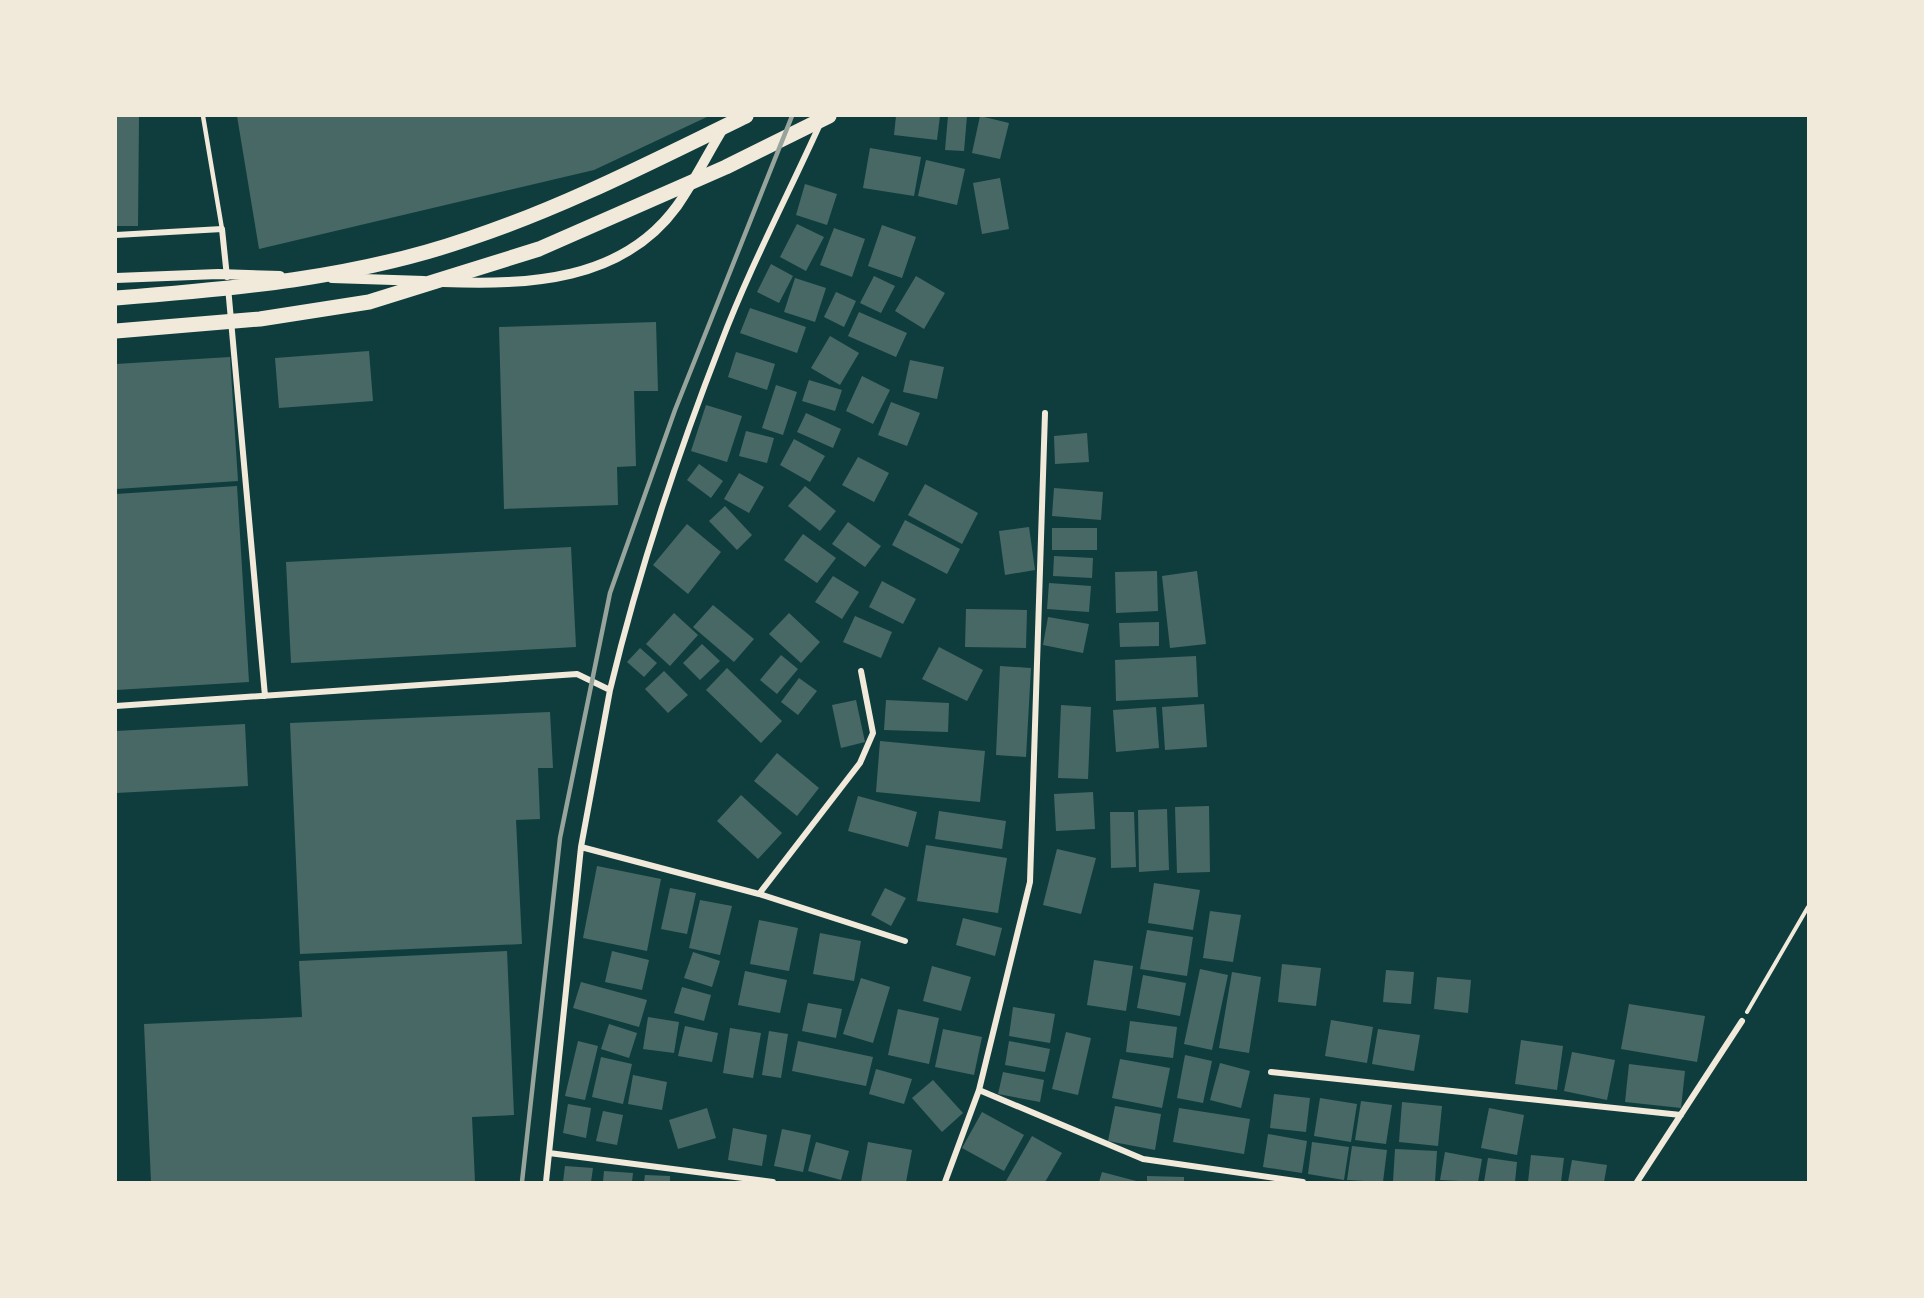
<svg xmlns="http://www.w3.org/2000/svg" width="1924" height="1298" viewBox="0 0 1924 1298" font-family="'Golos Text',sans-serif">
<rect width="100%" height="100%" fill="#0f3d3e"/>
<path fill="#486865" d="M 116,116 L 139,116 L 138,226 L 116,226 Z
M 237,116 L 709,116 L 594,170 L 259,249 Z
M 896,116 L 940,116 L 937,140 L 894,135 Z
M 948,116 L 967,116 L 964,151 L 945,150 Z
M 980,116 L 1009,123 L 1000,159 L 972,153 Z
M 870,148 L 921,157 L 914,196 L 863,188 Z
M 926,160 L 965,169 L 957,205 L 918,196 Z
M 1000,178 L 1009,229 L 982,234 L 973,183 Z
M 805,184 L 837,194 L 827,225 L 796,215 Z
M 797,224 L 824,237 L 806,271 L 780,257 Z
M 882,225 L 916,237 L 902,278 L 868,266 Z
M 834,228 L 865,239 L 852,277 L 820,265 Z
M 771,264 L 793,276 L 779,303 L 757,292 Z
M 874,276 L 895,286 L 881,313 L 860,303 Z
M 916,276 L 945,293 L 924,329 L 895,311 Z
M 795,278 L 826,288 L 815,322 L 784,312 Z
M 836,292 L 856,301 L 844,327 L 824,317 Z
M 750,308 L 806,327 L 797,353 L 740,333 Z
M 859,312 L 907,333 L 896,357 L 848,336 Z
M 656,322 L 658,391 L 634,391 L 636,466 L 617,467 L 618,505 L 504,509 L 499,327 Z
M 830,336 L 859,353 L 840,385 L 811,368 Z
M 369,351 L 373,401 L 279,408 L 275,358 Z
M 736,352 L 775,364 L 767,390 L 728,377 Z
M 230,357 L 238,481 L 116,489 L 116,364 Z
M 910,360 L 944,367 L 937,399 L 903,392 Z
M 862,376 L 890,390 L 873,424 L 846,411 Z
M 809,380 L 842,390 L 835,411 L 802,401 Z
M 776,385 L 797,392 L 783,435 L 762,428 Z
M 891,402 L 920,413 L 907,446 L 878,435 Z
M 706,405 L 742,416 L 727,462 L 691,451 Z
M 806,413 L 841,429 L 833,448 L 797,432 Z
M 746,431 L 774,438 L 767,463 L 739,456 Z
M 1087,433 L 1089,462 L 1055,464 L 1054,436 Z
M 794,439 L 825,456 L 810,482 L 780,465 Z
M 858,457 L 889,473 L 874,502 L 842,485 Z
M 699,464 L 723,481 L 711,498 L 687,480 Z
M 739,473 L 764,487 L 749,513 L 724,499 Z
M 925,484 L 978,513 L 962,544 L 908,515 Z
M 237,486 L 249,682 L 116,690 L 116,494 Z
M 805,486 L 836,511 L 820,531 L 788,506 Z
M 1054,488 L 1103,492 L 1101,520 L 1052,516 Z
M 725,506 L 752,535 L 737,550 L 709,521 Z
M 905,520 L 960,549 L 947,574 L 892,545 Z
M 848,522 L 881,546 L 865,567 L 832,544 Z
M 687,524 L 721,552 L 688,594 L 653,565 Z
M 1029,527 L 1035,570 L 1005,575 L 999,531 Z
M 1052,528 L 1097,528 L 1097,550 L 1052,550 Z
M 803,534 L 836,558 L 817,583 L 784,560 Z
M 571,547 L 576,647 L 291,663 L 286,562 Z
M 1054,556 L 1093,558 L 1092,578 L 1053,576 Z
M 1157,571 L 1158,611 L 1116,613 L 1115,572 Z
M 1197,571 L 1206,644 L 1170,648 L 1162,576 Z
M 833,576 L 859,592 L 842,619 L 815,602 Z
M 882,581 L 916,599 L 903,624 L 869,607 Z
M 1049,583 L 1091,586 L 1089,612 L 1047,609 Z
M 713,605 L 754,639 L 734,662 L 693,627 Z
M 966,609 L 1027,610 L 1026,648 L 965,647 Z
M 674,613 L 698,635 L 670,666 L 646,644 Z
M 789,613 L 820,642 L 801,663 L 769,634 Z
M 855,616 L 892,632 L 881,658 L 843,642 Z
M 1048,617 L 1089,624 L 1083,653 L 1043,645 Z
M 1159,622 L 1159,646 L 1120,647 L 1119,623 Z
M 702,644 L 720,661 L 700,680 L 683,663 Z
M 939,647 L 983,670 L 967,701 L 922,679 Z
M 640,648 L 657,663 L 644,677 L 627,662 Z
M 781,655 L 798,669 L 777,694 L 760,680 Z
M 1196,656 L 1198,697 L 1116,701 L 1115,660 Z
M 1000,666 L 1031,668 L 1026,757 L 996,755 Z
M 727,668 L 782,721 L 761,743 L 706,690 Z
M 664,671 L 688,695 L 668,713 L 645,689 Z
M 799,678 L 817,691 L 798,715 L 781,702 Z
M 856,700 L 865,742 L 841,748 L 832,705 Z
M 886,700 L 949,703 L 948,732 L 884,730 Z
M 1204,704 L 1207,747 L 1165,750 L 1162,707 Z
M 1061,705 L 1091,707 L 1088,779 L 1058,778 Z
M 1156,707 L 1159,748 L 1116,752 L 1113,710 Z
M 550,712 L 553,768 L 538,768 L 540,819 L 516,820 L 522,944 L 300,954 L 290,723 Z
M 245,724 L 248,786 L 116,793 L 116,731 Z
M 880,741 L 985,751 L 980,802 L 876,792 Z
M 777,753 L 819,788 L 797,816 L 754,781 Z
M 1093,792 L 1095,829 L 1056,831 L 1054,794 Z
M 741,795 L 782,833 L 758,859 L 717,821 Z
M 858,796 L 917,812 L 908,847 L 848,831 Z
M 1209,806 L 1210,872 L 1177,873 L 1175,807 Z
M 1167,809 L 1169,870 L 1139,872 L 1138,810 Z
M 939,811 L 1006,821 L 1002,849 L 935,839 Z
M 1110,812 L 1134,812 L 1136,867 L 1111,868 Z
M 926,845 L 1007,858 L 998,913 L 917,901 Z
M 1057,849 L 1096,858 L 1081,914 L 1043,905 Z
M 597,866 L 661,879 L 647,951 L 583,938 Z
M 1154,883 L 1200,890 L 1193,930 L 1148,923 Z
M 670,888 L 696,893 L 687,934 L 661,929 Z
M 885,888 L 906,898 L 891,926 L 871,915 Z
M 700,900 L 732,906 L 720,955 L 689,948 Z
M 1210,911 L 1241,915 L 1233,962 L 1203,958 Z
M 963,918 L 1002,928 L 995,956 L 956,945 Z
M 759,920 L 798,928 L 789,971 L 750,964 Z
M 1147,930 L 1193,937 L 1187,976 L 1140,969 Z
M 820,933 L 861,941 L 854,981 L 813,974 Z
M 507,951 L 514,1115 L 472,1117 L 475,1182 L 151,1182 L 144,1024 L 302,1017 L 299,961 Z
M 612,951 L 649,960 L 642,990 L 605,982 Z
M 693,952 L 720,961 L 712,987 L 684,978 Z
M 1094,960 L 1133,966 L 1126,1011 L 1087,1005 Z
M 1282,964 L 1321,968 L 1316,1006 L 1278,1002 Z
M 932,966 L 971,977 L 961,1011 L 923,1001 Z
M 1200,969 L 1228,975 L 1212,1050 L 1184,1044 Z
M 1386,970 L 1414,972 L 1411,1004 L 1383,1002 Z
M 745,971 L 787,980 L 780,1013 L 738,1005 Z
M 1232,972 L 1261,977 L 1249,1053 L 1219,1048 Z
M 1143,975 L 1186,983 L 1180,1016 L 1137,1008 Z
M 1437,977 L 1471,980 L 1468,1013 L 1434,1009 Z
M 861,978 L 890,987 L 873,1043 L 843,1034 Z
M 581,982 L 647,1000 L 639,1027 L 573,1008 Z
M 682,987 L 711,995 L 704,1021 L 674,1013 Z
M 808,1003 L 842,1009 L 836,1038 L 802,1031 Z
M 1629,1004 L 1705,1016 L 1697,1062 L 1621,1049 Z
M 1013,1007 L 1055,1014 L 1050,1043 L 1009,1036 Z
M 898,1009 L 939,1018 L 929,1064 L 888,1055 Z
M 648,1017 L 679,1022 L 674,1053 L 643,1049 Z
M 1331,1020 L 1373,1027 L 1367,1063 L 1325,1056 Z
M 1130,1021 L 1177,1027 L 1173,1058 L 1126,1052 Z
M 609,1024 L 637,1033 L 629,1058 L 601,1049 Z
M 685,1026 L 718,1033 L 712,1062 L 678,1056 Z
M 730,1028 L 761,1033 L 753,1078 L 723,1073 Z
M 943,1029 L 982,1037 L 974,1075 L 935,1067 Z
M 1378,1029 L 1420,1035 L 1414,1071 L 1372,1064 Z
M 769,1031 L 788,1034 L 781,1078 L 762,1075 Z
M 1066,1032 L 1091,1038 L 1078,1095 L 1052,1089 Z
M 1521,1040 L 1563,1046 L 1557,1090 L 1515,1084 Z
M 578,1041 L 598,1046 L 585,1100 L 565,1096 Z
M 798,1041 L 873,1057 L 866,1086 L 792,1071 Z
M 1009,1041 L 1050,1049 L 1045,1072 L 1005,1065 Z
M 1572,1052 L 1615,1060 L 1607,1100 L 1564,1091 Z
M 1185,1055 L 1212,1061 L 1203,1103 L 1177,1098 Z
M 601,1057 L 632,1064 L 623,1104 L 592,1097 Z
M 1120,1059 L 1170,1068 L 1162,1108 L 1112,1098 Z
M 1220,1063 L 1250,1071 L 1241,1108 L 1210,1100 Z
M 1629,1064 L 1685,1071 L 1681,1108 L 1625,1102 Z
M 876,1069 L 912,1079 L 904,1104 L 869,1094 Z
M 1003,1072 L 1044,1080 L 1040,1102 L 998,1094 Z
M 633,1075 L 667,1082 L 662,1110 L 628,1104 Z
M 933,1080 L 963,1113 L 942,1132 L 912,1098 Z
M 1274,1094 L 1310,1098 L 1306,1132 L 1270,1128 Z
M 1320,1098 L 1357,1104 L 1351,1142 L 1314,1136 Z
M 1361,1101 L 1392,1105 L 1386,1144 L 1355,1140 Z
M 1402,1102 L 1442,1106 L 1438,1146 L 1399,1142 Z
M 568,1104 L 591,1108 L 586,1138 L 563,1133 Z
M 1115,1106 L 1161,1114 L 1155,1150 L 1108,1141 Z
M 707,1108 L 716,1138 L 678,1149 L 669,1120 Z
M 1179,1108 L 1250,1119 L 1244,1154 L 1173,1142 Z
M 1489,1108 L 1524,1115 L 1517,1155 L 1481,1148 Z
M 603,1111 L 623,1115 L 617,1145 L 596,1141 Z
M 982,1112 L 1024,1135 L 1004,1171 L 962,1148 Z
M 733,1128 L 767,1135 L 762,1166 L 728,1160 Z
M 782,1129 L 811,1135 L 803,1172 L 774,1166 Z
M 1268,1134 L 1307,1141 L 1302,1173 L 1263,1167 Z
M 1032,1136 L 1062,1153 L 1045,1182 L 1009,1182 L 1006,1181 Z
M 816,1142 L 849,1151 L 841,1180 L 808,1171 Z
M 868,1142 L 912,1150 L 906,1182 L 861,1182 Z
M 1312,1142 L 1349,1147 L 1344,1180 L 1308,1174 Z
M 1352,1146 L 1387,1150 L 1383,1182 L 1347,1180 Z
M 1395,1149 L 1437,1151 L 1435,1182 L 1393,1182 Z
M 1445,1152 L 1482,1159 L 1478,1182 L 1440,1180 Z
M 1531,1155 L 1564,1158 L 1561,1182 L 1528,1182 Z
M 1488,1158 L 1517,1162 L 1515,1182 L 1484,1182 Z
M 1572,1160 L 1607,1165 L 1604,1182 L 1568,1182 Z
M 565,1166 L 593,1168 L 591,1182 L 563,1182 Z
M 604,1171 L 633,1173 L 632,1182 L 603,1182 Z
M 1102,1172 L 1140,1182 L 1099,1182 Z
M 645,1175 L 670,1176 L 670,1182 L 644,1182 Z
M 1147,1176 L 1184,1177 L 1184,1182 L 1147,1182 Z"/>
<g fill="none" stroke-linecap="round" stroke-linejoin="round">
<path stroke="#f1e9da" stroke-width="4" d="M 1747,1012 L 1808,907"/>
<path stroke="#f1e9da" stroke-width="4.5" d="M 203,116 L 222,229"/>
<path stroke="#f1e9da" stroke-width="6" d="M 116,235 L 222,229 L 227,277
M 228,287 L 265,696
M 610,690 C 638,573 677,456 721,343 C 749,269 787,197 820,124
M 116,706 L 577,674 L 610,690 L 581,847 L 546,1182
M 581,847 L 759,894 L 860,763 L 873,733 L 861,671
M 759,894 L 905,941
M 1271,1072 L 1681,1115
M 979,1090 L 1143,1159 L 1303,1182
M 549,1153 L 773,1182
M 945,1182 L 979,1090 L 1030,882 L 1045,413
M 1637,1182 L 1742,1021"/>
<path stroke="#f1e9da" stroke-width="10" d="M 116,278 L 218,274 L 280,276
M 332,278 L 424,281
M 443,282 C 528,285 622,282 677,206 C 694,182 708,153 724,127"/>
<path stroke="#f1e9da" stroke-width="15" d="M 116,298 C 234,289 355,278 468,239 C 565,207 655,160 746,116
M 116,331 L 260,319 L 369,302 L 539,249 L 726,167 L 829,116"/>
<path stroke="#97a49c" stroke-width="4.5" d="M 522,1182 L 560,838 L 610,593 L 675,410 L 792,116"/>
</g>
<rect width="1924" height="1298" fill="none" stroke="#f1e9da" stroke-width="234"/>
</svg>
